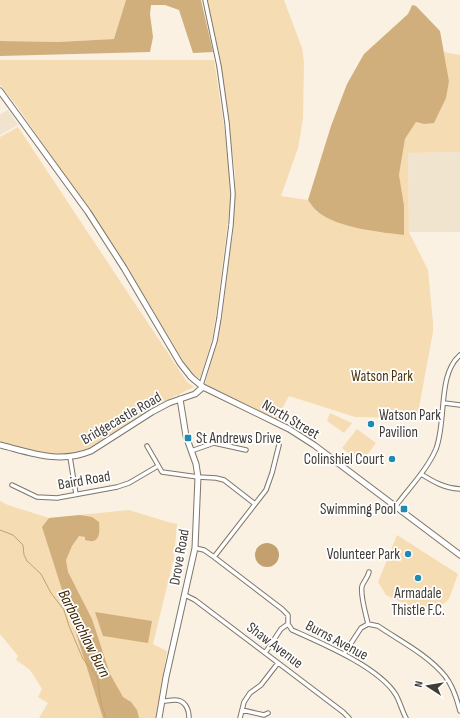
<svg xmlns="http://www.w3.org/2000/svg" width="460" height="718" viewBox="0 0 460 718" font-family="'Sofia Sans Condensed',sans-serif">
<rect width="100%" height="100%" fill="#faf1e3"/>
<path fill="#f1e4cf" d="M 8,110 L 18,125 L 0,135 L 0,114 Z
M 460,152 L 460,232 L 409,232 L 408,153 Z"/>
<path fill="#f6dcb3" d="M 0,0 L 126,0 L 115,39 L 58,42 L 0,41 Z
M 207,0 L 284,0 L 302,48 L 304,62 L 303,119 L 298,148 L 281,196 L 308,200 L 317,212 L 378,232 L 404,235 L 404,205 L 399,175 L 405,139 L 416,122 L 424,124 L 449,81 L 444,52 L 460,55 L 460,152 L 408,153 L 409,232 L 428,270 L 433,323 L 433,332 L 417,418 L 355,417 L 289,396 L 276,420 L 232,399 L 205,384 L 222,319 L 228,266 L 233,233 L 235,194 L 235,172 L 219,53 Z
M 0,60 L 214,60 L 228,153 L 231,180 L 230,205 L 217,308 L 212,339 L 201,376 L 199,378 L 190,372 L 121,257 L 88,209 L 16,105 L 0,85 Z
M 18,127 L 187,382 L 194,387 L 153,407 L 89,448 L 70,455 L 50,454 L 0,443 L 0,137 Z
M 330,413 L 352,423 L 344,433 L 327,421 Z
M 357,429 L 376,443 L 361,463 L 342,448 Z
M 0,501 L 8,505 L 49,518 L 129,510 L 168,522 L 177,524 L 174,558 L 153,644 L 167,651 L 156,718 L 39,718 L 48,703 L 38,697 L 42,689 L 30,670 L 16,660 L 18,656 L 0,634 Z
M 397,535 L 458,574 L 449,599 L 440,607 L 431,609 L 407,605 L 386,595 L 378,582 Z"/>
<path fill="#d0af7c" d="M 126,0 L 201,0 L 213,52 L 193,53 L 179,10 L 165,5 L 151,5 L 150,14 L 153,37 L 150,52 L 0,56 L 0,41 L 58,42 L 114,39 Z
M 412,5 L 416,6 L 440,31 L 449,81 L 446,98 L 434,123 L 424,124 L 416,122 L 405,139 L 399,175 L 404,205 L 404,235 C 379,232 338,228 318,212 C 314,209 311,204 308,200 L 331,126 L 347,84 L 364,54 L 408,14 L 410,10 Z
M 80,515 L 92,517 L 99,522 C 100,533 100,545 85,540 L 85,537 L 79,536 L 72,546 L 66,560 L 68,572 L 92,619 L 110,674 L 123,697 L 131,702 L 137,710 L 139,718 L 103,718 L 42,527 L 49,518 Z
M 95,612 L 152,621 L 148,643 L 103,636 Z"/>
<path fill="#c2a16f" d="M255 555a12 12 0 1 1 24 0a12 12 0 1 1-24 0Z"/>
<g fill="none" stroke-linecap="round" stroke-linejoin="round">
<path stroke="#c2a16f" stroke-width="1" d="M 0,530 L 13,535 L 23,545 L 24,555 L 27,561 L 41,574 L 51,593 L 64,610 L 69,626 L 83,659 L 97,676 L 101,703 L 106,718"/>
<defs>
<path id="street" d="M 201,385 L 215,341 L 219,318 L 231,225 L 233,194 L 227,123 L 219,66 L 205,0
M 444,403 L 460,405
M 147,446 L 162,472 L 198,477 L 216,478 L 224,480 L 255,504
M 191,451 L 214,443 L 246,450
M 70,457 L 76,494
M 421,474 C 434,482 444,488 460,489
M 12,485 L 37,497 L 57,498 L 117,487 L 129,483 L 158,466
M 395,507 C 409,488 427,470 436,449 C 447,420 437,375 460,355
M 195,548 L 204,550 L 214,557 L 282,609 L 288,615 L 288,624 L 292,630 C 321,643 379,667 396,695 C 400,702 402,711 406,718
M 214,557 L 266,490 L 272,473 L 279,445
M 185,595 L 195,600 L 343,712 L 349,718
M 368,624 C 366,614 360,596 362,586 C 364,581 368,577 369,572
M 265,653 L 281,629 L 288,624
M 344,654 L 361,628 L 368,624 L 378,626 C 400,641 428,655 445,676 C 453,686 457,699 460,711
M 162,701 C 167,701 171,700 175,700 C 185,700 189,709 189,718
M 242,710 L 264,715 L 268,713
M 240,718 L 244,702 L 250,693 L 261,685 L 278,663"/>
<path id="secondary" d="M 0,91 L 88,212 L 124,268 L 180,363 L 191,377 L 203,387 L 289,429 L 314,445 L 460,555
M 0,445 C 32,453 59,464 91,451 L 152,412 L 169,403 L 195,394 L 203,387
M 159,718 L 166,677 L 195,548 L 198,477 L 196,464 L 186,436 L 180,399"/>
</defs>
<use href="#street" stroke="#7e766a" stroke-width="5.5"/>
<use href="#secondary" stroke="#7e766a" stroke-width="7"/>
<use href="#street" stroke="#fff" stroke-width="3.5"/>
<use href="#secondary" stroke="#fff" stroke-width="5"/>
</g>
<g fill="#208bb2" stroke="#fff" stroke-width="1.5">
<circle cx="371" cy="424" r="4"/>
<rect x="184" y="434" width="8" height="8" rx="2"/>
<circle cx="392" cy="459" r="4"/>
<rect x="400" y="505" width="8" height="8" rx="2"/>
<circle cx="408" cy="554" r="4"/>
<circle cx="418" cy="578" r="4"/>
</g>
<g text-anchor="middle" stroke-width="3.5" stroke-linejoin="round" paint-order="stroke">
<g font-size="15" fill="#4c350b" stroke="#fff">
<text x="382" y="381">Watson Park</text>
</g>
<g font-size="15" fill="#403c37" stroke="#fff" text-anchor="end">
<text x="379" y="420" text-anchor="start">Watson Park<tspan x="379" dy="17">Pavilion</tspan></text>
<text x="196" y="443" text-anchor="start">St Andrews Drive</text>
<text x="384" y="464">Colinshiel Court</text>
<text x="396" y="514">Swimming Pool</text>
<text x="400" y="559">Volunteer Park</text>
<text x="418" y="598" text-anchor="middle">Armadale<tspan x="418" dy="17">Thistle F.C.</tspan></text>
</g>
<g font-size="15" fill="#403c37" stroke="#fff">
<text transform="translate(121 418) rotate(-30)" y="5">Bridgecastle Road</text>
<text transform="translate(291 419) rotate(30)" y="5">North Street</text>
<text transform="translate(84 480) rotate(-10)" y="5">Baird Road</text>
<text transform="translate(179 557) rotate(-80)" y="5">Drove Road</text>
<text transform="translate(337 640) rotate(28)" y="5">Burns Avenue</text>
<text transform="translate(275 645) rotate(37)" y="5">Shaw Avenue</text>
</g>
<g font-size="16" font-style="italic" fill="#3d2700" stroke="#fff">
<text transform="translate(85 633) rotate(63)" y="6">Barbauchlaw Burn</text>
</g>
</g>
<g transform="translate(428 686) rotate(282)" stroke="#ffffff" stroke-width="3" paint-order="stroke">
<path d="M0-3L7 15L0 10L-7 15Z" fill="#403c37"/>
<text y="-6" font-size="11" font-weight="bold" text-anchor="middle" fill="#403c37">N</text>
</g>
</svg>
